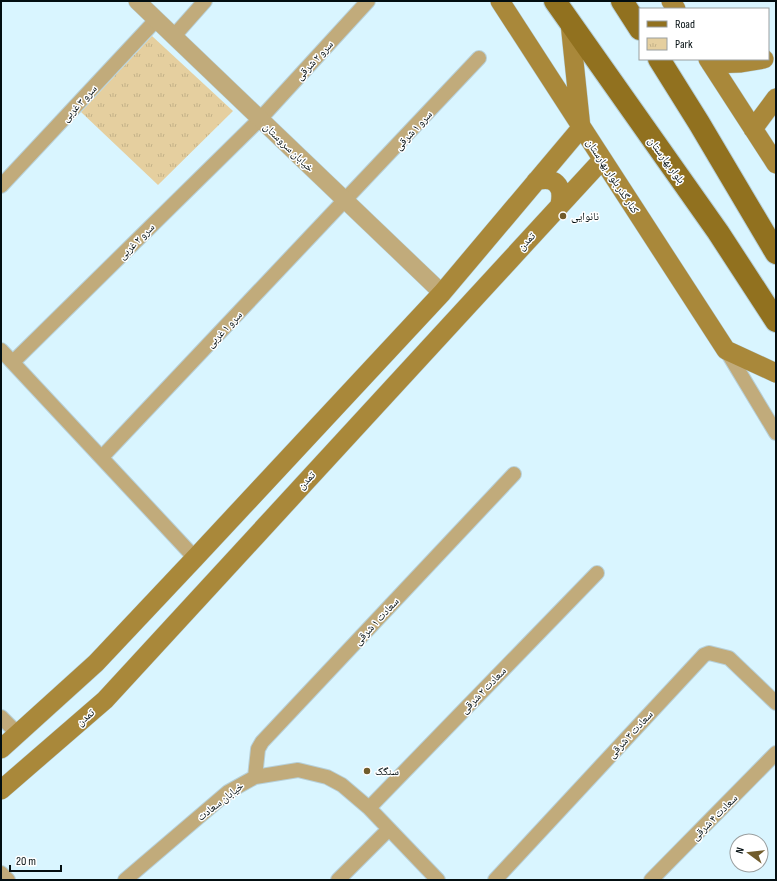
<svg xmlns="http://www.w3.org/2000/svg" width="777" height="881" viewBox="0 0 777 881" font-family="'Sofia Sans Condensed','Noto Naskh Arabic',sans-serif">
<defs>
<pattern id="park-tufts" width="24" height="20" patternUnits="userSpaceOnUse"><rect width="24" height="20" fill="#e5cf9f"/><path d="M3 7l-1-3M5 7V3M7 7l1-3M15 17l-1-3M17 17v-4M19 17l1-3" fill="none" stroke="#c3b188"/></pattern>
</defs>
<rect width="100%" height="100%" fill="#d9f5ff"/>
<path fill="url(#park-tufts)" d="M 152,36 L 233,111 L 158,185 L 81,112 Z"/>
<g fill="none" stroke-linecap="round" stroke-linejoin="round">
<defs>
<path id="minor" d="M 174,36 L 205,1
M 1,186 L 156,20
M 1,350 L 195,558
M 726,350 L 776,433
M 13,362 L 260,119 L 368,1
M 102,457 L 479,58
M 1,717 L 18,734
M 255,777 L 258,749 L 262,742 L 514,474
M 369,808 L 597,573
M 1,873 L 8,880
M 125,880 L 228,792 L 255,777 L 298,770 L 327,777 L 342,785 L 369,808 L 438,880
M 338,880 L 389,829
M 495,880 L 704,655 L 709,653 L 729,658 L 776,703
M 651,880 L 776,753"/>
<path id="tertiary" d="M 137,1 L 442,293"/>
<path id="secondary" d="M 500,1 L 726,350 L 776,373
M 671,1 L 676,9
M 708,59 L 776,164
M 711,64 L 741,63 L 764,59
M 753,129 L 776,98
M 536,181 C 554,176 564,185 560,204
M 1,749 L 96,663 L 195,558 L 442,293 L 581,128 L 570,23
M 1,790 L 105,700 L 602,160"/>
<path id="primary" d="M 555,1 L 718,232 L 776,321
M 622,1 L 640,29
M 659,59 L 699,123 L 776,253"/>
</defs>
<use href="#minor" stroke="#b7d0d9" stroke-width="16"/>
<use href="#tertiary" stroke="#b7d0d9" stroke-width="18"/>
<use href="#secondary" stroke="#b7d0d9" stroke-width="20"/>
<use href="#primary" stroke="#b7d0d9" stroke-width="24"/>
<use href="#minor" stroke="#c1ab7b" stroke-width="14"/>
<use href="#tertiary" stroke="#c1ab7b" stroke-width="17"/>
<use href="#secondary" stroke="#a9883a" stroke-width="19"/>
<use href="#primary" stroke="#91711f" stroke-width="22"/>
</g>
<g fill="#715c2c" stroke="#fff" stroke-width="1.5">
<circle cx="563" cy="216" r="4"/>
<circle cx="367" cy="771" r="4"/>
</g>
<g text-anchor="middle" stroke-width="3" stroke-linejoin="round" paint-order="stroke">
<g font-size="11" fill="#030e11" stroke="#fff">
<text transform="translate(314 60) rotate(-47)" y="4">سرو ۲ شرقی</text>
<text transform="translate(79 103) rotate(-47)" y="4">سرو ۳ غربی</text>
<text transform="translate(413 130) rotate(-47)" y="4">سرو ۱ شرقی</text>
<text transform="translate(289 147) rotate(44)" y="4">خیابان سروستان</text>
<text transform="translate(667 160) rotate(54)" y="4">بلوار بهارستان</text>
<text transform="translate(613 176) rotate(57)" y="4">کنار گذر بلوار بهارستان</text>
<text transform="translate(136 241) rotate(-45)" y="4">سرو ۲ غربی</text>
<text transform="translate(526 241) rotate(-47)" y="4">تمدن</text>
<text transform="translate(224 329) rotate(-46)" y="4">سرو ۱ غربی</text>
<text transform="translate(306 480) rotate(-47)" y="4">تمدن</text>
<text transform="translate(376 621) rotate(-47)" y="4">سعادت ۱ شرقی</text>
<text transform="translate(483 690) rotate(-46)" y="4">سعادت ۲ شرقی</text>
<text transform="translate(85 717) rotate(-41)" y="4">تمدن</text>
<text transform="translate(630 734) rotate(-47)" y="4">سعادت ۳ شرقی</text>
<text transform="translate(220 801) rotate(-38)" y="4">خیابان سعادت</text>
<text transform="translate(714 817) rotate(-45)" y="4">سعادت ۴ شرقی</text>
</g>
<g font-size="11" fill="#030e11" stroke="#fff" text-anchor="start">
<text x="571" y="220">نانوایی</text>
<text x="375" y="775">سنگک</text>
</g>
</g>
<rect width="777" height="881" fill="none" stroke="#030e11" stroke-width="4"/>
<rect x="639" y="8" width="130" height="52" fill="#ffffff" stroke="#9a9fa0"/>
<rect x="647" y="21" width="20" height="6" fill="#91711f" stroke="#9a9fa0"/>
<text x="675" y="28" font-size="12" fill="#030e11">Road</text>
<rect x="647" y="38" width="20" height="12" fill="url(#park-tufts)" stroke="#9a9fa0"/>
<text x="675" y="48" font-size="12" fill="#030e11">Park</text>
<g transform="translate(749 853) rotate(285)"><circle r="19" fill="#ffffff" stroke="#9a9fa0"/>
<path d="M0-3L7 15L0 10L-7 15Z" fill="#715c2c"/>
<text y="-6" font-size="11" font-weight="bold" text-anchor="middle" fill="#030e11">N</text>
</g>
<path d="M10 865v6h51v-6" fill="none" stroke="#030e11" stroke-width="2"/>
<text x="16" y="865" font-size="12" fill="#030e11" stroke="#ffffff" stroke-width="3" paint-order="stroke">20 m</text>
</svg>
